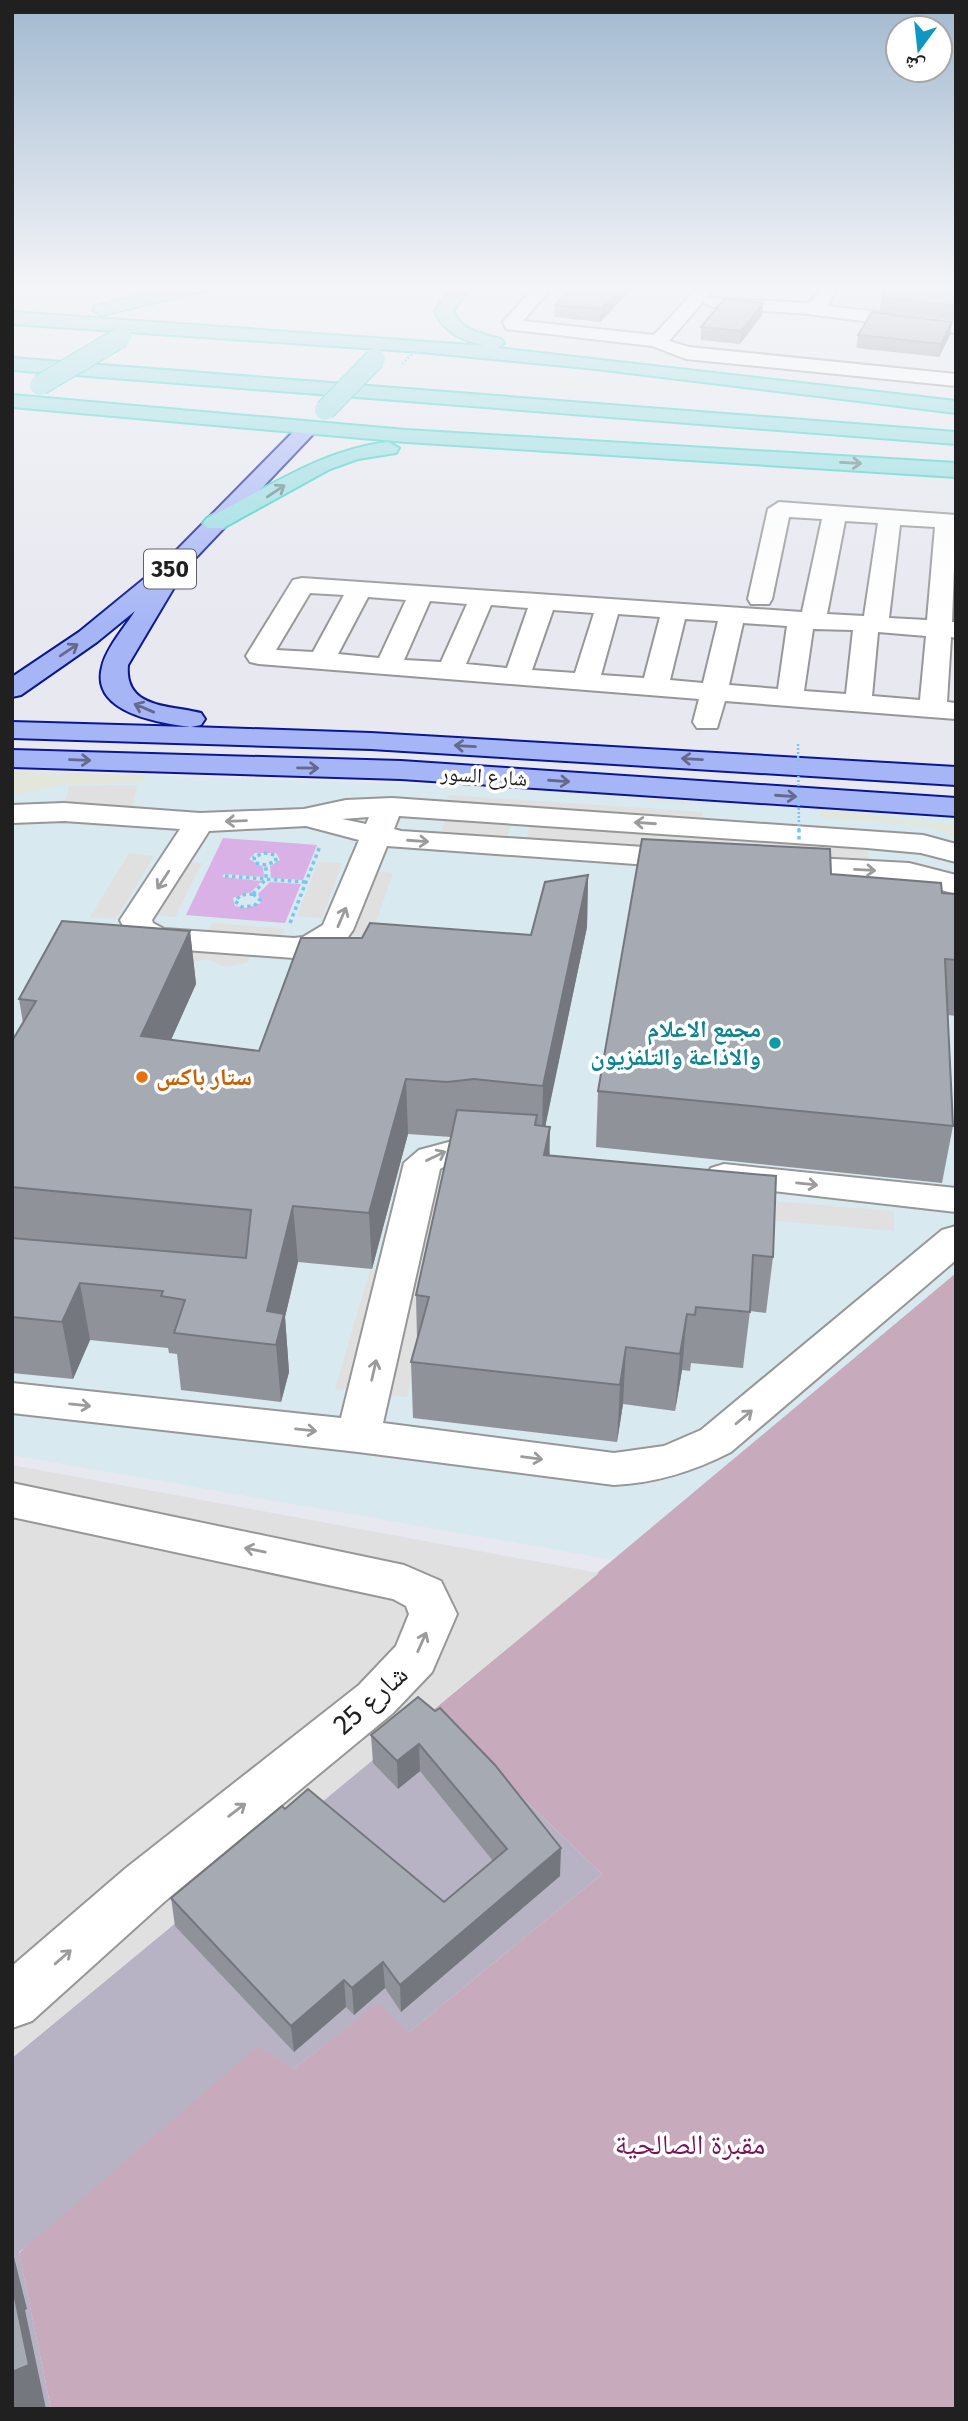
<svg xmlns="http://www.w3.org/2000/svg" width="968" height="2421" viewBox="0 0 968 2421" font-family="'Fira Sans','Noto Naskh Arabic',sans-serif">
<rect width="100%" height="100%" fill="#e7e8f0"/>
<path fill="#d8e9ef" d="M 12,771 L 466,786 L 956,819 L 956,1273 L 615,1560 L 12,1455 Z"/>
<path fill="#b7b3c4" d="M 432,1711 L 602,1874 L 407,2034 L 379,2004 L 293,2069 L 19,2252 L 51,2409 L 12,2409 L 12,2058 Z"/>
<path fill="#d9b1e6" d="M 223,838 L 317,845 L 303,880 L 271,878 L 270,866 L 280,860 L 276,853 L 255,853 L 249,859 L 263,867 L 264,877 L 224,874 L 222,877 L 262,881 L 251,892 L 233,898 L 235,906 L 246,908 L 261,903 L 258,894 L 270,882 L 301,884 L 285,923 L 186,915 Z"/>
<path fill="#c7aabc" d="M 956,1273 L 956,2409 L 51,2409 L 19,2253 L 258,2046 L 293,2069 L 379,2003 L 408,2033 L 602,1874 L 432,1711 Z"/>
<path fill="#e0e0e0" d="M 137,785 L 133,806 L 64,808 L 69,786 Z
M 448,795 L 703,812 L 701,825 L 444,808 Z
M 445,818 L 511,823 L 508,836 L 441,832 Z
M 530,824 L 735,838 L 734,851 L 527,837 Z
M 753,840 L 867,846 L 868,859 L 753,853 Z
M 129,853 L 154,856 L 116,919 L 90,917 Z
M 181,862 L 202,863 L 175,917 L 153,915 Z
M 318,862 L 342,863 L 322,918 L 297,916 Z
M 370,871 L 393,873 L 371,937 L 347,935 Z
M 212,923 L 285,929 L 279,942 L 206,936 Z
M 171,946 L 252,952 L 247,963 L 226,967 L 206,959 L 187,964 Z
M 399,1176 L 452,1180 L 407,1397 L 335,1389 L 370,1270 L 375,1270 Z
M 684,1194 L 894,1211 L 894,1231 L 682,1213 Z
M 12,1465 L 599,1573 L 12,2058 Z"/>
<path fill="#e3e6db" d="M 12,772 L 144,775 L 142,782 L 66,784 L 12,795 Z
M 530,787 L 658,795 L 690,800 L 692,804 L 513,789 Z
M 820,809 L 956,825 L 956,839 L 942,831 L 925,826 L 821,817 Z"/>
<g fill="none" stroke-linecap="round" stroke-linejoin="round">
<defs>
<path id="minor" d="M 535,286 L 553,286 L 523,321 L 654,335 L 699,286 L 717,286 L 707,298 L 806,303 L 812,301 L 822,286 L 840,286 L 827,306 L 956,321 L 956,333 L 808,314 L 712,307 L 703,302 L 669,341 L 689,347 L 956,374 L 956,386 L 686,359 L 652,346 L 506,329 L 503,322 Z
M 779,502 L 956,515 L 952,622 L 956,622 L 956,638 L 951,637 L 947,702 L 956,703 L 956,719 L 725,701 L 717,728 L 697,728 L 693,722 L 699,699 L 259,664 L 250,662 L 246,656 L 293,580 L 302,578 L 802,612 L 822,519 L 789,517 L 772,599 L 769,604 L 751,604 L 748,599 L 768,509 ZM 845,521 L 878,523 L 864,616 L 827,614 ZM 900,525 L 935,527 L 927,620 L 889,618 ZM 310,593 L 344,595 L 313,652 L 276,650 ZM 368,597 L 406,600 L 379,658 L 338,654 ZM 430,601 L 467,604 L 441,662 L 404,660 ZM 491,605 L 528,608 L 507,668 L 466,664 ZM 553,610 L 594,613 L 575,673 L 532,670 ZM 618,614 L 660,617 L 644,678 L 601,675 ZM 685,619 L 718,621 L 703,683 L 670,680 ZM 743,623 L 787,626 L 778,689 L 729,685 ZM 813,629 L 853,630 L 846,694 L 804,691 ZM 878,632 L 926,636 L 920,700 L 872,696 Z
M 392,798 L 923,835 L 956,844 L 956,862 L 921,853 L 867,848 L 399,816 L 394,829 L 401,831 L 690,850 L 701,853 L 705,859 L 701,865 L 690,868 L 387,846 L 353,930 L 348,937 L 323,953 L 294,958 L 158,948 L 128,936 L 120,920 L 180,829 L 64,821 L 12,823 L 12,805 L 64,803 L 200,813 L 304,809 L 346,800 ZM 369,817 L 366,824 L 342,819 ZM 306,826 L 359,840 L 323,925 L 303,937 L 294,938 L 164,929 L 153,923 L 152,920 L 209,831 Z
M 778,856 L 909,863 L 956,875 L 956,894 L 908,881 L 767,872 L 763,865 L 767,858 Z
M 460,1139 L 513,1144 L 519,1152 L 513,1160 C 489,1166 463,1156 440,1169 L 383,1423 L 614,1453 L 664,1446 L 701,1430 L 942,1230 L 956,1226 L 956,1260 L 731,1452 C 694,1471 656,1483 614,1485 L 358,1452 L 12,1413 L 12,1383 L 341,1418 L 404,1163 L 419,1150 Z
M 724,1164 L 956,1188 L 956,1212 L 711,1184 L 705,1176 L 711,1168 Z
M 12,1483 L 404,1565 L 441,1581 L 457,1614 L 432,1672 L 393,1713 L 164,1902 L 32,2021 L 12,2028 L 12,1966 L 126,1868 L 359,1685 L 396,1646 L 409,1614 L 406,1606 L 393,1599 L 12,1517 Z"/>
<path id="major" d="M 308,422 L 315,424 L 318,428 L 315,432 L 185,569 L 128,665 C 124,709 170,705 201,713 L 205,719 L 201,725 L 191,727 L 371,733 L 956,767 L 956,785 L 371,749 L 12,738 L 12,722 L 190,727 C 160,723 90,713 102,667 C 106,648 125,627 135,611 L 97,642 L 21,695 L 12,697 L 12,677 L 79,632 L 167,560 L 301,424 Z
M 12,750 L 401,761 L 956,798 L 956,816 L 401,779 L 12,767 Z"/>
<path id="highway" d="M 181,286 L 211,286 L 208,290 L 102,315 L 93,310 L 96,306 Z
M 453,286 L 471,286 L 453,311 C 462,331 482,334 501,339 L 504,343 L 498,348 L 956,401 L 956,413 L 596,369 L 421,352 L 12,324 L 12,312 L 485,346 C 462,340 445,334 435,311 Z
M 12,358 L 956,432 L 956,444 L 12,370 Z
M 12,395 L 406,430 L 956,463 L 956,477 L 406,442 L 12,407 Z
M 388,442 L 399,448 L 396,453 L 358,459 L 330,469 L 223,528 L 207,528 L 203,523 L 207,518 C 267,489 320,450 388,442 Z"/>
</defs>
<use href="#minor" stroke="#979797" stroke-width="4"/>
<use href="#major" stroke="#0a1692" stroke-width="4"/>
<use href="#highway" stroke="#32cfc0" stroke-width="4"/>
<path stroke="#77c7f1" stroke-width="2.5" stroke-dasharray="2 2" stroke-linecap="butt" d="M 486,293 L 493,286"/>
<path stroke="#77c7f1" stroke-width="3.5" stroke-dasharray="3.5 3.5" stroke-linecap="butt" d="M 264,853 L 275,855 L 276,861 L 266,865 L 255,863 L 254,857 Z
M 225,876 L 305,882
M 253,894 L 260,900 L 254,906 L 242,907 L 235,901 L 241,895 Z
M 253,894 L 266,879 L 266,865
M 290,923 L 320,846"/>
<use href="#minor" fill="#fff" fill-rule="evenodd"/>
<use href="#major" fill="#a6b5f6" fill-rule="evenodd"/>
<use href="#highway" fill="#94dde1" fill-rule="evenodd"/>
<defs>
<path id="highway-bridge" d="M 40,385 L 121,337
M 325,410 L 375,359"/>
</defs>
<use href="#highway-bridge" stroke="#32cfc0" stroke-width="22" stroke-linecap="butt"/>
<path stroke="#77c7f1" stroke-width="2.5" stroke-dasharray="2 2" stroke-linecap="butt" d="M 402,364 L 416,350
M 798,744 L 799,831"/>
<path stroke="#77c7f1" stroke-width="3.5" stroke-dasharray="3.5 3.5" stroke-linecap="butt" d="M 799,829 L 799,843"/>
<use href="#highway-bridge" stroke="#94dde1" stroke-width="20"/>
</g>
<path fill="#8f9299" d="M 635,286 L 600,322 L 554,317 L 555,305 Z
M 956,286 L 956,319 L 880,310 L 881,297 Z
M 762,315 L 740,344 L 701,340 L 701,327 Z
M 952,322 L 950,335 L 939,357 L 856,348 L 858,335 Z
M 831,874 L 942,893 L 956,894 L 956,1016 L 948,1015 L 953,1126 L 942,1183 L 596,1147 L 598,1091 Z
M 588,875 L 587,927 L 545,1126 L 550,1156 L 773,1257 L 766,1313 L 750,1311 L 743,1368 L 691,1363 L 690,1371 L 682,1370 L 675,1411 L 623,1404 L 617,1442 L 413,1418 L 411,1362 L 417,1339 L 416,1295 L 451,1137 L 408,1134 L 372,1269 L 298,1262 L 285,1317 L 289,1372 L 281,1402 L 181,1390 L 177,1354 L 169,1353 L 168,1348 L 90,1340 L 73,1379 L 12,1373 L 12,1041 L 23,1023 L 19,999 L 190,931 L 196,984 L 171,1040 L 259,1051 L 362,938 L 531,935 Z
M 418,1697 L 560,1876 L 401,2012 L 385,1988 L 354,2015 L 346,2007 L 294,2052 L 175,1926 L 171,1898 L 285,1809 L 444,1902 L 493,1861 L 420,1771 L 398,1789 L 373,1763 L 371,1735 Z"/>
<path fill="#74777d" d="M 624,286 L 635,286 L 600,322 L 601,309 Z
M 763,303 L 762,315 L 740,344 L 741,331 Z
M 952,322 L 950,335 L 939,357 L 941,344 Z
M 588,875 L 587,927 L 542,1142 L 543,1086 Z
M 190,931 L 196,984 L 148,1091 L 141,1036 Z
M 406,1079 L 408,1134 L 372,1269 L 369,1213 Z
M 550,1127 L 549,1181 L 544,1155 Z
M 293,1206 L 298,1262 L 285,1317 L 289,1372 L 281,1402 L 276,1345 L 267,1311 Z
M 80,1283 L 90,1340 L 73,1379 L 62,1322 Z
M 687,1314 L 682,1370 L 675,1411 L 680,1354 Z
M 626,1347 L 623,1404 L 617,1442 L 620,1385 Z
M 419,1744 L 420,1771 L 398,1789 L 397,1761 Z
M 561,1848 L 560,1876 L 401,2012 L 400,1985 Z
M 383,1962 L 385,1988 L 354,2015 L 352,1988 Z
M 344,1980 L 346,2007 L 294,2052 L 291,2026 Z
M 12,2249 L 27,2309 L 25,2310 L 46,2409 L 12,2409 Z"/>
<path fill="#a6aab2" stroke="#74777d" stroke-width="2" d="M 574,286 L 624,286 L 601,309 L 555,305 Z
M 889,286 L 956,286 L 956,306 L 881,297 Z
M 724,299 L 763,303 L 741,331 L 701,327 Z
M 872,312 L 952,322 L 941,344 L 858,335 Z
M 642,839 L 830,849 L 831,874 L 941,883 L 942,893 L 956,894 L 956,960 L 945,959 L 953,1126 L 598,1091 Z
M 588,875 L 543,1086 L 474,1079 L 447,1082 L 406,1079 L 369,1213 L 293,1206 L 267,1311 L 284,1314 L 276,1345 L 174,1333 L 185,1300 L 161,1296 L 163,1291 L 80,1283 L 62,1322 L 12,1317 L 12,1238 L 246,1258 L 251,1210 L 12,1187 L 12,1041 L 36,1001 L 19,999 L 62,921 L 190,931 L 141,1036 L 259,1051 L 301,938 L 362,938 L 370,923 L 531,935 L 545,882 Z
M 457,1110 L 537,1115 L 535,1125 L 550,1127 L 544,1155 L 776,1176 L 773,1257 L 753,1255 L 750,1312 L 696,1307 L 695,1315 L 687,1314 L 680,1354 L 626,1347 L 620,1385 L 411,1362 L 429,1297 L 416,1295 Z
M 418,1697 L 435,1711 L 440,1708 L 495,1765 L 561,1848 L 400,1985 L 383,1962 L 352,1988 L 344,1980 L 291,2026 L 171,1898 L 282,1806 L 285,1809 L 308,1789 L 444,1902 L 507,1849 L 419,1744 L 397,1761 L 371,1735 Z
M 12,2284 L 29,2365 L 12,2372 Z"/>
<defs><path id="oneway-shaft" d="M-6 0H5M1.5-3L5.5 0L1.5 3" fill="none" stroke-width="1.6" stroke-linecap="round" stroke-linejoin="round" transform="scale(1.75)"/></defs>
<g stroke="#5a7e80">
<use href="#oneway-shaft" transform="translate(851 463) rotate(3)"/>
<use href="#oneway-shaft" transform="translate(276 491) rotate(-34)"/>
</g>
<g stroke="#636a8b">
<use href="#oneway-shaft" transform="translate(69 650) rotate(-34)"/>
<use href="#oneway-shaft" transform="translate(144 708) rotate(-157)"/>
<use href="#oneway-shaft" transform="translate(465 746) rotate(-177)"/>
<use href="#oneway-shaft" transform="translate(692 759) rotate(-177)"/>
<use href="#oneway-shaft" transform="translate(80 760) rotate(2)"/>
<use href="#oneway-shaft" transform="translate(308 768) rotate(1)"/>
<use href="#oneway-shaft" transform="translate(559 781) rotate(4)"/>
<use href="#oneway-shaft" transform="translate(786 796) rotate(4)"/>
</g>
<g stroke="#9b9b9b">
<use href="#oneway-shaft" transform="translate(236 821) rotate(178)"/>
<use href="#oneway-shaft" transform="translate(645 823) rotate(-176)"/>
<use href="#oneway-shaft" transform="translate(418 841) rotate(4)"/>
<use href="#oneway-shaft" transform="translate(865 870) rotate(3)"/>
<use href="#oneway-shaft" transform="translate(163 880) rotate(123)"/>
<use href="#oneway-shaft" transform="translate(342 917) rotate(-67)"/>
<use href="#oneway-shaft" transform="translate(436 1156) rotate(-26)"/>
<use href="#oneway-shaft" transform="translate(807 1184) rotate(6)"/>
<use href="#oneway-shaft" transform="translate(374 1370) rotate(-77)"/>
<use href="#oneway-shaft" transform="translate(80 1405) rotate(6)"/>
<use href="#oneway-shaft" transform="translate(744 1417) rotate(-40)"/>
<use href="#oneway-shaft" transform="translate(306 1430) rotate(6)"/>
<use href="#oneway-shaft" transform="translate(532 1458) rotate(7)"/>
<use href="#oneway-shaft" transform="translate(255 1550) rotate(-168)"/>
<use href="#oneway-shaft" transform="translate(422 1642) rotate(-66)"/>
<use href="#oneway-shaft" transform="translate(237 1810) rotate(-37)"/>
<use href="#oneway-shaft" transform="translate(63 1957) rotate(-41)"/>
</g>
<linearGradient id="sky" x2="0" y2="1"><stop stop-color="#a2b9d0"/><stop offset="0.46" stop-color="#f4f5f8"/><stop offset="1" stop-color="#f4f5f8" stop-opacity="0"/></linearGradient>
<rect width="968" height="625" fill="url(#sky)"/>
<circle fill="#0f9aa8" stroke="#fff" stroke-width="2.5" cx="775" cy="1043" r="7"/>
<circle fill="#e8710a" stroke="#fff" stroke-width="2.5" cx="142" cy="1077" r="7"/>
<g text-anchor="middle" stroke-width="7" stroke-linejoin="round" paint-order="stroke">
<g font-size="21" fill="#202020" stroke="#fff">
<text transform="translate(484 776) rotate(4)" y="7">شارع السور</text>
</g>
<rect fill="#fff" stroke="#636363" stroke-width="2" x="144" y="549.5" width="52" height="39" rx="5"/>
<g font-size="23" font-weight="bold" fill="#202020">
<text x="170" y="577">350</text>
</g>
<g font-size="24" font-weight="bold" fill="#0d838f" stroke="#fff" text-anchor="end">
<text x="761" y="1037">مجمع الاعلام<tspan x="761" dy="28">والاذاعة والتلفزيون</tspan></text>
</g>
<g font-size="24" font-weight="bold" fill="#c56008" stroke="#fff" text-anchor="start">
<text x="156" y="1085">ستار باكس</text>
</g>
<g font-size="28" fill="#202020" stroke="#fff">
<text transform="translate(370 1699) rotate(-42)" y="10">شارع 25</text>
</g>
<g font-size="28" fill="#781358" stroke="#fff">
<text x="690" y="2154">مقبرة الصالحية</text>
</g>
</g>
<rect width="968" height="2421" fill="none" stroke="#202020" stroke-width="28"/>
<g transform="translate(919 49) rotate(195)"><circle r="33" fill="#ffffff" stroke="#a6a6a6" stroke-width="2"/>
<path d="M0-5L12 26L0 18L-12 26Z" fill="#0e97c2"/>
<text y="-10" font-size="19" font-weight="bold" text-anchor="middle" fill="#202020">ش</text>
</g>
</svg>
